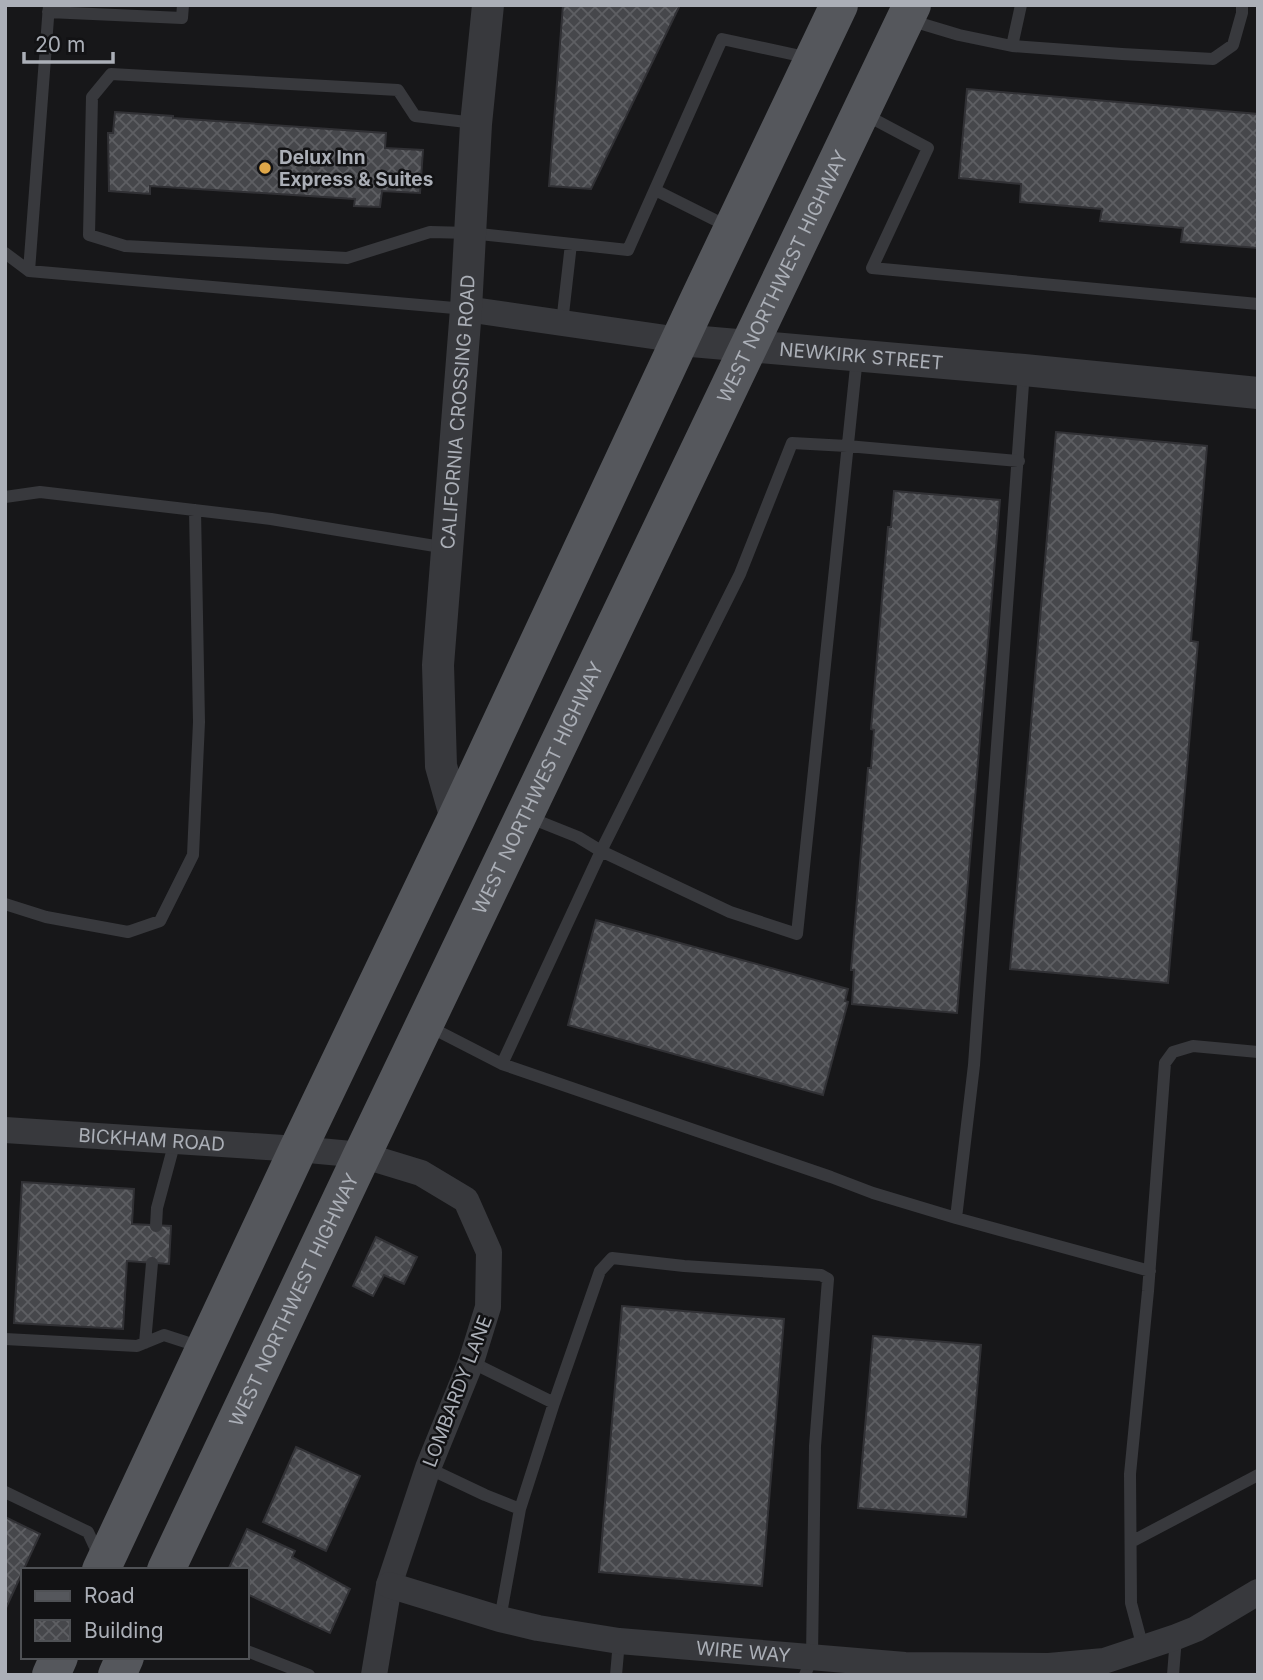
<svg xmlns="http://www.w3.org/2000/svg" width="1263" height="1680" viewBox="0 0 1263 1680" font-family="Inter,sans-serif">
<defs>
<pattern id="building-cross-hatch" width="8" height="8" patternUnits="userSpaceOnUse" patternTransform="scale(1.75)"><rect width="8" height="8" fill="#46474b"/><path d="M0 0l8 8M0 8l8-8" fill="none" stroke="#5e5f63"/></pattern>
</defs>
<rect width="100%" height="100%" fill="#171719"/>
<path fill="url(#building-cross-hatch)" stroke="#313135" stroke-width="2" d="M 563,5 L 680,5 L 591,189 L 549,186 Z
M 967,89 L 1258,114 L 1258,248 L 1181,242 L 1183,228 L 1100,221 L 1102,209 L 1020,202 L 1021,184 L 959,178 Z
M 115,112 L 173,116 L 173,118 L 386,133 L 385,148 L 423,150 L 420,193 L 382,191 L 380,207 L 354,206 L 355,199 L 150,186 L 150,194 L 109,191 L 108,133 L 113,133 Z
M 1056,432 L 1207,446 L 1191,641 L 1198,642 L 1168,983 L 1010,969 Z
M 894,491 L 1000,500 L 957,1013 L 852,1004 L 854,970 L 851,970 L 868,768 L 871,768 L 874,730 L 871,729 L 888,527 L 891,527 Z
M 596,920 L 848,989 L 845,1001 L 848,1002 L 823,1095 L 568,1025 Z
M 22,1182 L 134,1189 L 132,1224 L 171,1226 L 169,1264 L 127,1261 L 123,1329 L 14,1323 Z
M 376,1237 L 417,1257 L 404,1284 L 384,1275 L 373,1296 L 353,1286 Z
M 622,1306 L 784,1319 L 762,1586 L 599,1572 Z
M 873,1336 L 981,1345 L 966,1517 L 858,1508 Z
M 296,1447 L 360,1476 L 326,1551 L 263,1522 Z
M 5,1517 L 40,1534 L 5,1610 Z
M 247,1529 L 295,1551 L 292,1557 L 350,1589 L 330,1633 L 247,1594 L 247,1570 L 228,1570 Z"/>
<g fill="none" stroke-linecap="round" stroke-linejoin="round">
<path stroke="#38393d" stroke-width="12" d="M 49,5 L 29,271 L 466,309
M 48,12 L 182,18 L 183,5
M 909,20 L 959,35 L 1012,46 L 1122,54 L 1213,59 L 1233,45 L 1242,13 L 1242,5
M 1012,46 L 1021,5
M 864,114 L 928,148 L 872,268 L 1258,304
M 475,123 L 415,116 L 398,90 L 111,74 L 92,97 L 89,235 L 125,246 L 347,258 L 430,232 L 470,233 L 628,250 L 722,39 L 810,58
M 655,190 L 729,227
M 5,253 L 29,271
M 562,323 L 571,244
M 5,497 L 40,492 L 271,519 L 447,548
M 528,817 L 578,837 L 601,851 L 730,912 L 797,934 L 857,357
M 5,904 L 46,917 L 128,932 L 160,921 L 193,855 L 199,722 L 195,510
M 428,1026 L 502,1064 L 831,1177 L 873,1193 L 956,1218 L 974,1065 L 1024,370
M 502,1064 L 601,851 L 740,574 L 792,443 L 847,446 L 1019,461
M 956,1218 L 1150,1271
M 156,1226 L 157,1208 L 175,1141
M 5,1339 L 137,1346 L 164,1335 L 201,1347
M 145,1343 L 152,1263
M 471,1362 L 554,1403 L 520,1509 L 500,1619
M 554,1403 L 600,1271 L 612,1258 L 684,1266 L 821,1275 L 828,1279 L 815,1446 L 812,1657 L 805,1675
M 428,1468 L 485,1495 L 520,1509
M 5,1492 L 88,1532 L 99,1556
M 1131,1542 L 1258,1475
M 1143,1648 L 1131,1603 L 1130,1474 L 1148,1291 L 1165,1063 L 1173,1052 L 1193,1046 L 1258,1052
M 247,1651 L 309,1675
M 616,1675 L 619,1641
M 1173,1675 L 1176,1637"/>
<g stroke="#38393d" stroke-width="26">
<path d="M 466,309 L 680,340"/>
<path id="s1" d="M 5,1130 L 298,1149 L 362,1155 L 421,1173 L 466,1200 L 489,1252 L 488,1307 L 471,1362 L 428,1468 L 389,1585 L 374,1675"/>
<path id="s2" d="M 389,1585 L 500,1619 L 538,1628 L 619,1641 L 905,1665 L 1049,1666 L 1104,1661 L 1176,1637 L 1196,1629 L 1258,1592"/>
</g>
<g stroke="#38393d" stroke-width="32">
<path id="s3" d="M 680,340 L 1024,370 L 1258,393"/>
<path id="s4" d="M 456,819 L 441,766 L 438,665 L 466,309 L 476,124 L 488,5"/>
</g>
<g stroke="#55575c" stroke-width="38">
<path d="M 101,1570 L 298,1149 L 456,819 L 699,299 L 839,5"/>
<path id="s5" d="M 166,1570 L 362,1155 L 912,5"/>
<path d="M 51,1675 L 59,1657"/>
<path d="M 117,1675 L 125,1657"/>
</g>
</g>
<circle fill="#dfa749" stroke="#121214" stroke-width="2.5" cx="265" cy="168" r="7"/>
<g text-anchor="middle" stroke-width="5" stroke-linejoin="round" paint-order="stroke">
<g font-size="19" font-weight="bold" fill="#abafb7" stroke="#121214" text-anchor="start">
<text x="279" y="164">Delux Inn<tspan x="279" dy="22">Express &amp; Suites</tspan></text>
</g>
<g font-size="19" fill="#abafb7" stroke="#121214">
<text dy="7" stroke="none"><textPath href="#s5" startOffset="1433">WEST NORTHWEST HIGHWAY</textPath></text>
<text dy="7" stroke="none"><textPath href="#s3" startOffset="182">NEWKIRK STREET</textPath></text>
<text dy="7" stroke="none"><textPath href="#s4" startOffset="410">CALIFORNIA CROSSING ROAD</textPath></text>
<text dy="7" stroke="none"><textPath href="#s5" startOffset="866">WEST NORTHWEST HIGHWAY</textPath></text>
<text dy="7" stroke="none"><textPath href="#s1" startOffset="147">BICKHAM ROAD</textPath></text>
<text dy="7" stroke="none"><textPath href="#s5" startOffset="299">WEST NORTHWEST HIGHWAY</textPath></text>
<text transform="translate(457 1391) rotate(-69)" y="7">LOMBARDY LANE</text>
<text dy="7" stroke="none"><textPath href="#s2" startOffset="362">WIRE WAY</textPath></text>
</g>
</g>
<rect width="1263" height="1680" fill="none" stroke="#abafb7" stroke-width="14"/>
<rect x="21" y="1568" width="228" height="91" fill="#121214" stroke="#4f5155" stroke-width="2"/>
<rect x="35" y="1591" width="35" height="10" fill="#55575c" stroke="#4f5155" stroke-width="2"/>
<text x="84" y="1603" font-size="21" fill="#abafb7">Road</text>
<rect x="35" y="1620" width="35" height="21" fill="url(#building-cross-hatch)" stroke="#4f5155" stroke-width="2"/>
<text x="84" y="1638" font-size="21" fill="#abafb7">Building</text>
<path d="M24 52v10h89v-10" fill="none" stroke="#abafb7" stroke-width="3.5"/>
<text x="35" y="52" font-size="21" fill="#abafb7" stroke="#121214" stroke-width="5" paint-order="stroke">20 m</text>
</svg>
